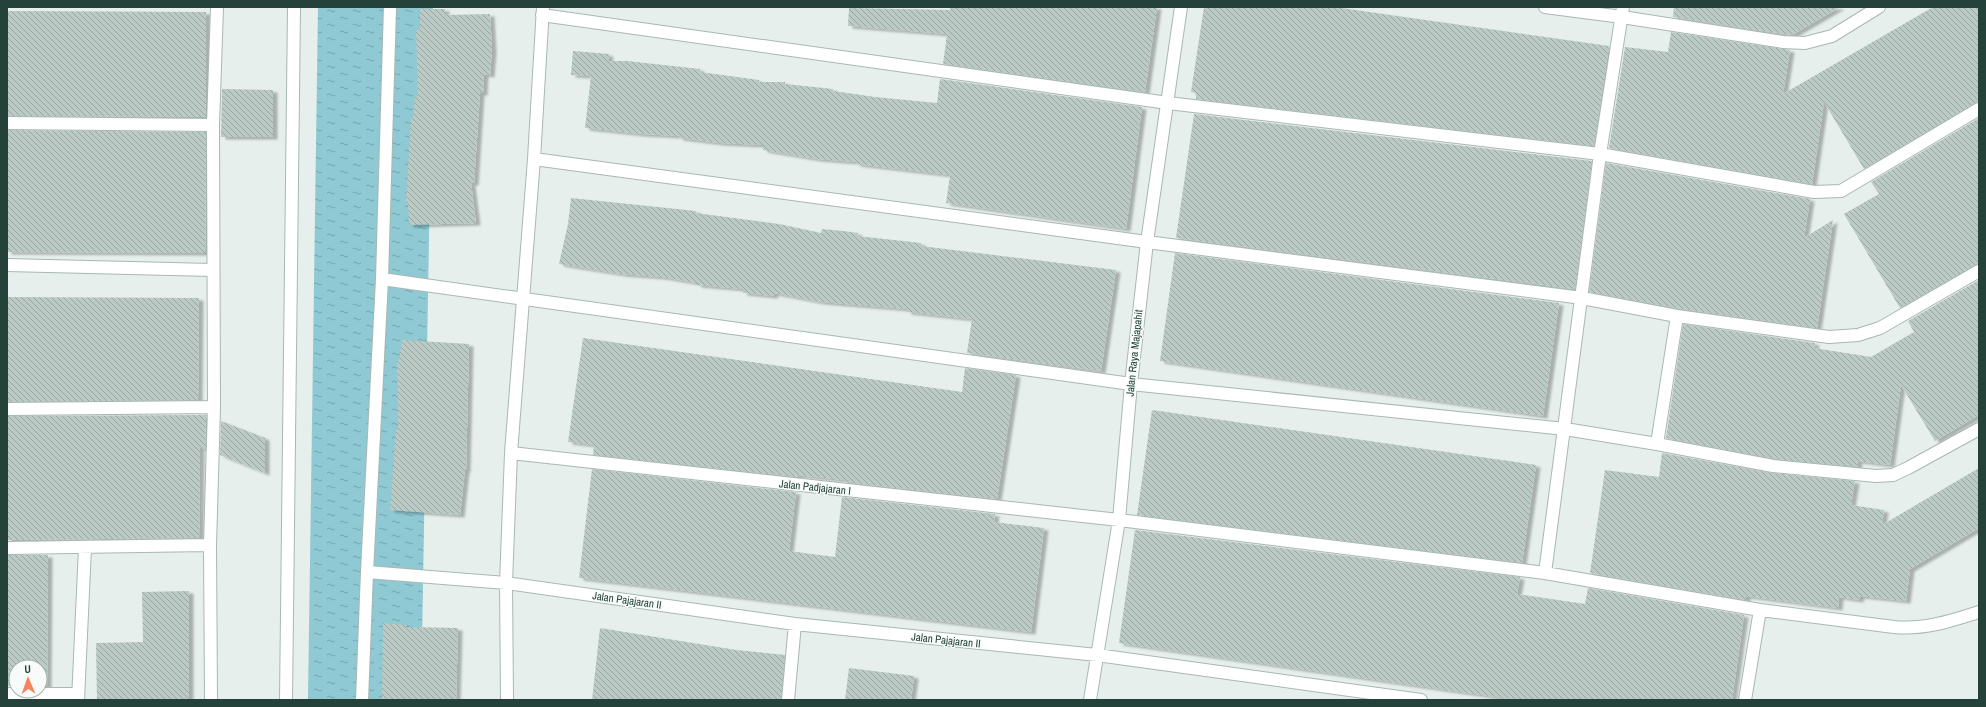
<svg xmlns="http://www.w3.org/2000/svg" width="1986" height="707" viewBox="0 0 1986 707" font-family="'Archivo Narrow',sans-serif">
<defs>
<pattern id="water-ripples" width="26" height="14" patternUnits="userSpaceOnUse"><rect width="26" height="14" fill="#8ec9d4"/><path d="M2 4q2-2 4 0t4 0M15 11q2-2 4 0t4 0" fill="none" stroke="#74a5ad"/></pattern>
<pattern id="building-back-hatch" width="6" height="6" patternUnits="userSpaceOnUse"><rect width="6" height="6" fill="#bbcac4"/><path d="M-1 5l2 2M0 0l6 6M5-1l2 2" fill="none" stroke="#98a6a0"/></pattern>
<filter id="shadow"><feDropShadow dx="4.5" dy="2.5" stdDeviation="1" flood-color="#0004"/></filter>
</defs>
<rect width="100%" height="100%" fill="#e6efeb"/>
<path fill="url(#water-ripples)" d="M 318,7 L 433,7 L 421,700 L 308,700 Z"/>
<path fill="url(#building-back-hatch)" filter="url(#shadow)" d="M 951,7 L 1157,7 L 1145,92 L 943,64 L 947,34 L 848,26 L 849,8 L 950,10 Z
M 1204,7 L 1334,7 L 1609,46 L 1594,146 L 1196,99 L 1196,93 L 1191,92 Z
M 1674,7 L 1840,7 L 1792,35 L 1673,17 Z
M 1933,7 L 1979,7 L 1979,102 L 1864,169 L 1824,102 L 1812,184 L 1609,148 L 1625,47 L 1668,52 L 1671,32 L 1790,50 L 1783,94 Z
M 420,9 L 445,9 L 445,15 L 490,14 L 492,50 L 490,75 L 484,74 L 483,93 L 480,93 L 474,183 L 471,183 L 476,223 L 409,225 L 408,201 L 406,201 L 411,118 L 413,118 L 415,96 L 418,97 L 416,30 L 420,30 Z
M 7,11 L 206,12 L 206,117 L 7,116 Z
M 573,51 L 609,54 L 608,61 L 627,61 L 700,69 L 700,72 L 759,80 L 759,82 L 785,82 L 785,84 L 833,89 L 833,91 L 875,97 L 937,103 L 940,79 L 1142,107 L 1126,229 L 946,203 L 950,175 L 856,164 L 856,162 L 817,159 L 763,150 L 763,145 L 721,143 L 679,138 L 679,136 L 642,134 L 585,128 L 591,76 L 571,75 Z
M 222,89 L 273,90 L 273,137 L 221,137 Z
M 1194,114 L 1592,161 L 1575,289 L 1176,238 Z
M 1979,118 L 1979,264 L 1900,308 L 1844,214 L 1879,194 L 1871,182 Z
M 7,130 L 206,132 L 205,253 L 7,252 Z
M 1606,163 L 1810,199 L 1804,238 L 1833,220 L 1817,328 L 1683,309 L 1589,292 Z
M 571,198 L 696,211 L 696,213 L 779,224 L 821,233 L 822,229 L 843,231 L 858,233 L 857,236 L 921,243 L 921,246 L 1116,270 L 1101,371 L 967,353 L 972,319 L 907,312 L 907,309 L 821,302 L 774,293 L 773,296 L 743,293 L 743,289 L 697,285 L 697,283 L 662,277 L 622,274 L 559,264 L 568,224 Z
M 1175,253 L 1559,303 L 1543,416 L 1160,361 Z
M 1979,280 L 1979,415 L 1935,441 L 1901,385 L 1890,465 L 1858,461 L 1857,467 L 1774,459 L 1666,438 L 1683,324 L 1815,343 L 1814,348 L 1871,357 L 1914,332 L 1908,321 Z
M 7,297 L 199,298 L 198,400 L 7,402 Z
M 583,338 L 962,392 L 965,368 L 1016,375 L 997,499 L 844,482 L 844,480 L 798,475 L 797,477 L 593,455 L 594,445 L 568,442 Z
M 402,340 L 469,344 L 466,470 L 465,470 L 460,515 L 390,510 L 396,430 L 398,430 L 397,361 L 399,360 Z
M 1152,410 L 1536,465 L 1522,563 L 1137,515 Z
M 204,415 L 206,415 L 205,449 L 200,447 L 199,538 L 7,540 L 7,416 Z
M 221,421 L 265,438 L 265,473 L 220,455 Z
M 1662,453 L 1772,473 L 1855,481 L 1851,505 L 1884,510 L 1882,525 L 1979,468 L 1979,528 L 1910,569 L 1906,601 L 1860,596 L 1859,600 L 1839,597 L 1838,608 L 1746,596 L 1746,600 L 1590,573 L 1605,470 L 1659,477 Z
M 592,469 L 796,492 L 789,551 L 835,557 L 842,497 L 995,514 L 994,522 L 1044,528 L 1031,632 L 579,578 Z
M 1135,530 L 1520,577 L 1517,594 L 1585,604 L 1588,588 L 1744,615 L 1732,700 L 1518,700 L 1119,643 Z
M 7,555 L 48,555 L 47,686 L 40,686 L 40,667 L 16,667 L 16,686 L 7,686 Z
M 189,591 L 189,700 L 97,700 L 96,643 L 143,642 L 142,592 Z
M 383,623 L 407,625 L 406,627 L 458,628 L 456,700 L 382,700 Z
M 600,628 L 736,650 L 785,655 L 781,700 L 592,700 Z
M 849,668 L 914,676 L 911,700 L 845,700 Z"/>
<g fill="none" stroke-linecap="round" stroke-linejoin="round">
<defs>
<path id="minor" d="M 1545,7 L 1622,17 L 1783,42 L 1805,43 L 1832,36 L 1879,7
M 542,15 L 1168,103 L 1600,154 L 1814,192 L 1841,191 L 1979,109
M 7,123 L 213,125
M 534,159 L 1147,242 L 1582,298 L 1677,316 L 1829,337 L 1858,335 L 1880,328 L 1979,271
M 7,265 L 212,270
M 382,279 L 1131,384 L 1565,429 L 1657,444 L 1773,466 L 1876,476 L 1893,475 L 1908,468 L 1979,429
M 7,409 L 214,407
M 1657,444 L 1677,316
M 511,453 L 1119,520 L 1545,573 L 1760,610 L 1894,627 C 1924,630 1951,621 1979,612
M 7,548 L 210,545
M 367,572 L 506,583 L 795,624 L 1097,655 L 1421,700
M 1545,573 L 1600,154 L 1623,7
M 7,694 L 78,694
M 78,700 L 85,548
M 211,700 L 210,545 L 214,407 L 213,125 L 217,7
M 286,700 L 294,7
M 362,700 L 367,572 L 382,279 L 390,7
M 507,700 L 506,583 L 511,453 L 534,159 L 543,7
M 788,700 L 795,624
M 1090,700 L 1119,520 L 1131,384 L 1147,242 L 1181,7
M 1745,700 L 1760,610"/>
</defs>
<use href="#minor" stroke="#a8b8b2" stroke-width="14"/>
<use href="#minor" stroke="#fff" stroke-width="12"/>
</g>
<g text-anchor="middle" stroke-width="3" stroke-linejoin="round" paint-order="stroke">
<g font-size="11" fill="#24423a" stroke="#f7fbf9">
<text transform="translate(1134 353) rotate(-84)" y="4">Jalan Raya Majapahit</text>
<text transform="translate(815 487) rotate(6)" y="4">Jalan Padjajaran I</text>
<text transform="translate(627 600) rotate(8)" y="4">Jalan Pajajaran II</text>
<text transform="translate(946 640) rotate(6)" y="4">Jalan Pajajaran II</text>
</g>
</g>
<rect width="1986" height="707" fill="none" stroke="#24423a" stroke-width="16"/>
<g transform="translate(28 679) rotate(358)"><circle r="19" fill="#f7fbf9" stroke="#a3b1ad"/>
<path d="M0-3L7 15L0 10L-7 15Z" fill="#f4845f"/>
<text y="-6" font-size="11" font-weight="bold" text-anchor="middle" fill="#24423a">U</text>
</g>
</svg>
